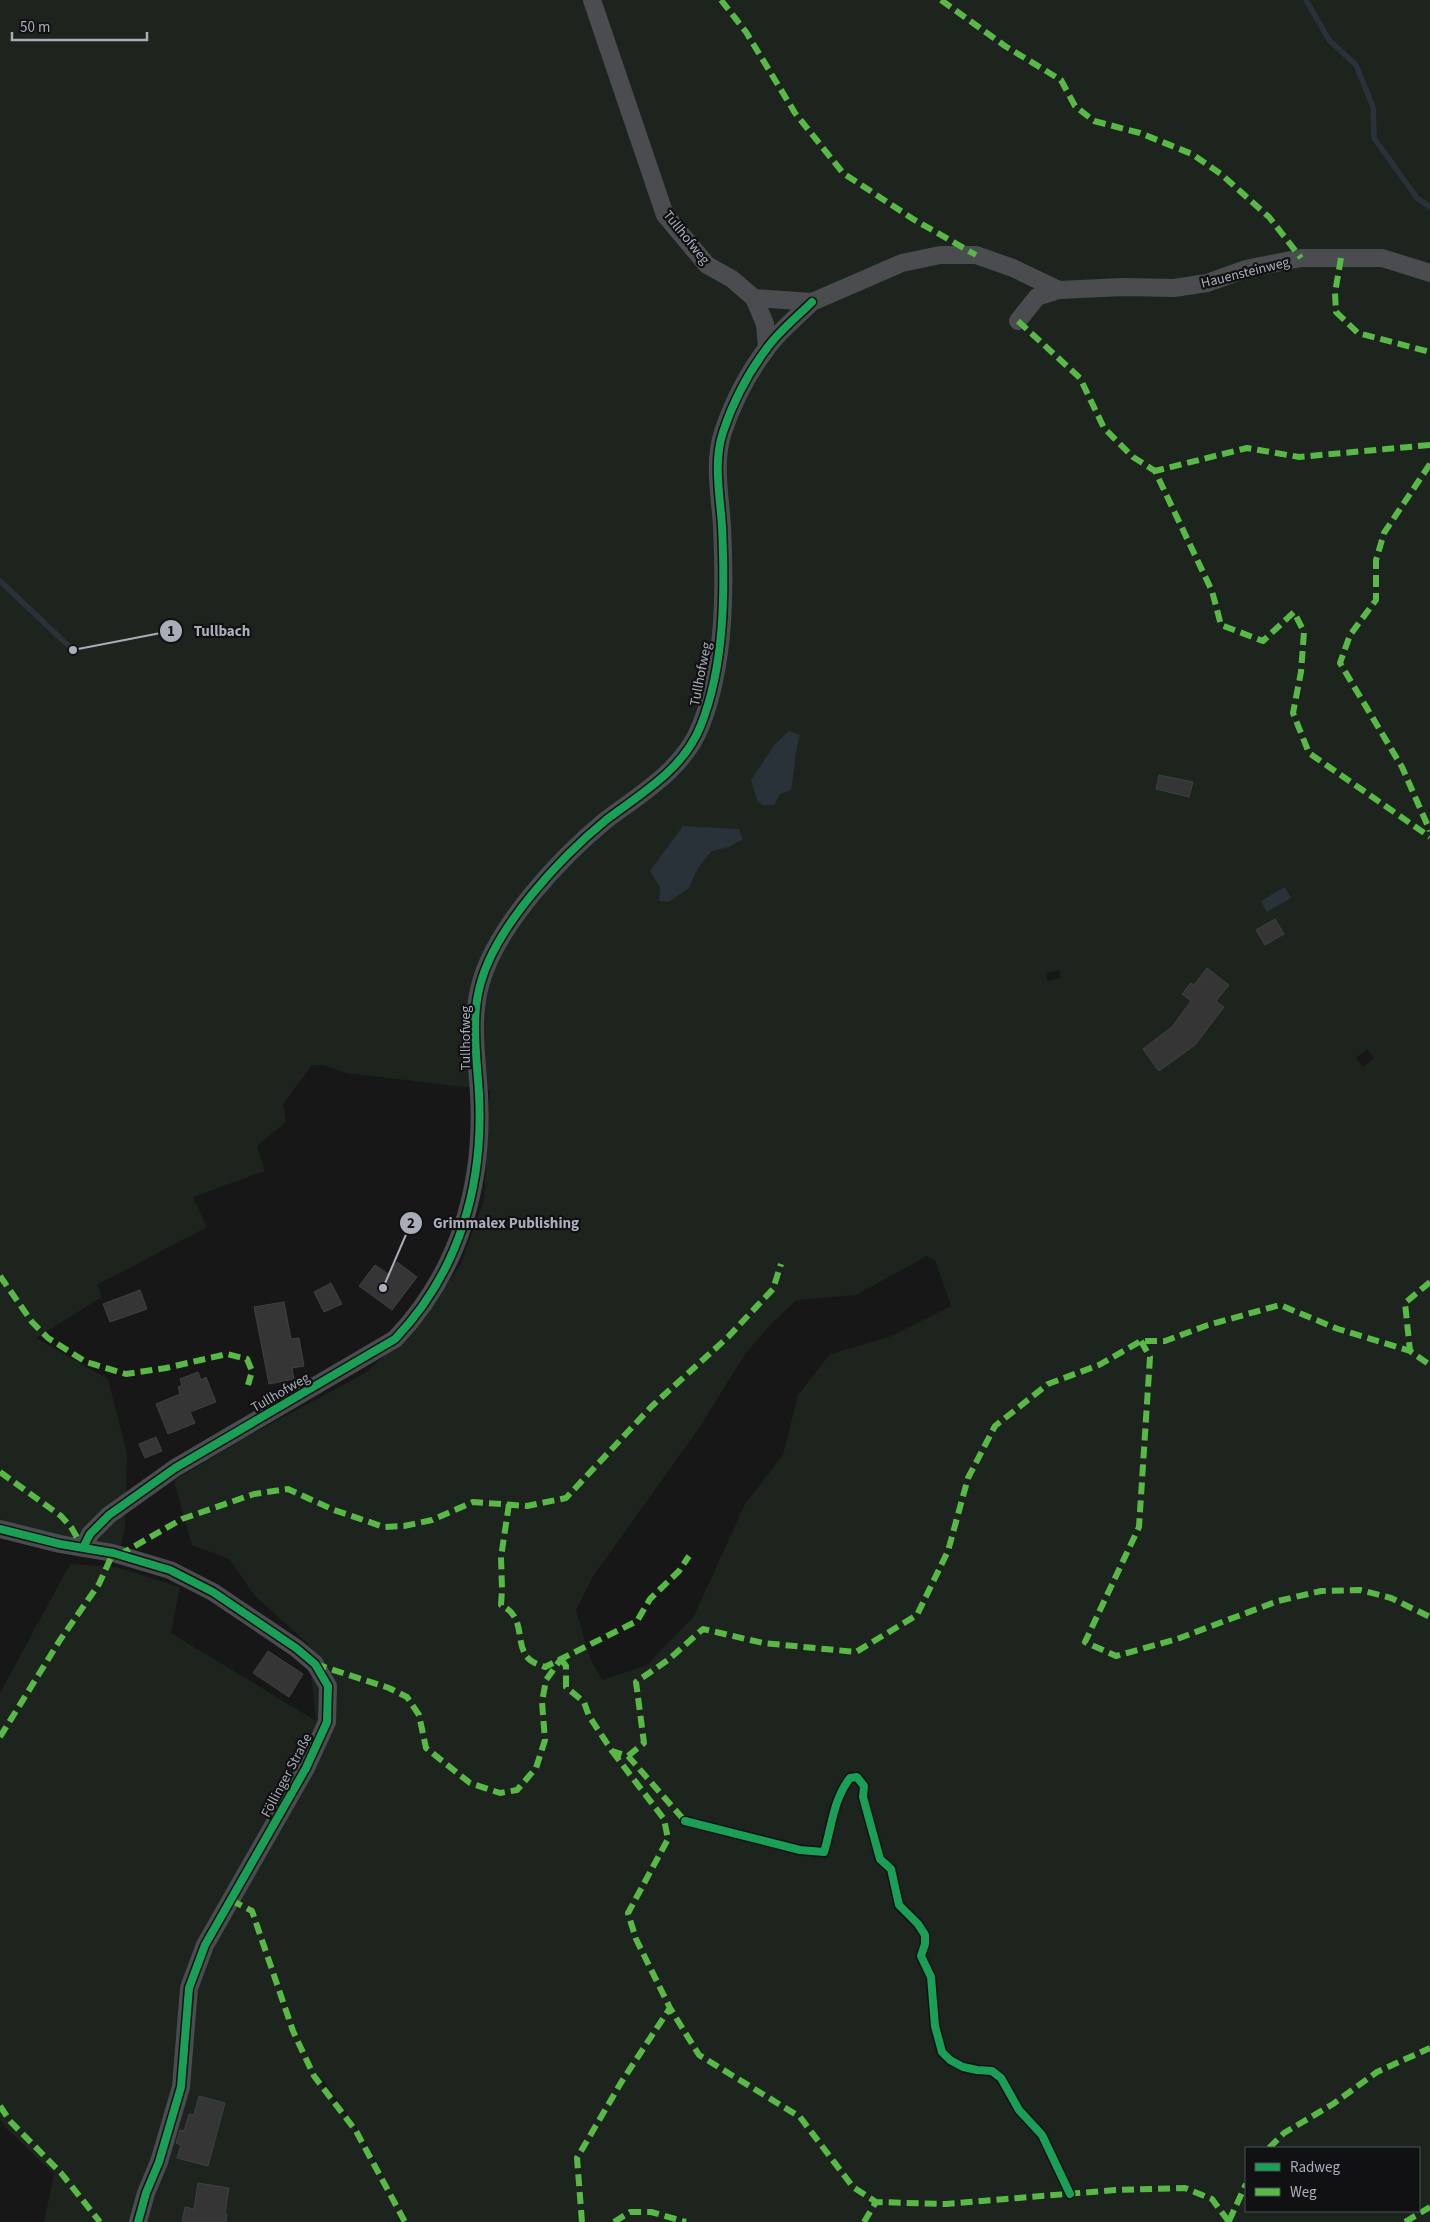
<svg xmlns="http://www.w3.org/2000/svg" width="1430" height="2222" viewBox="0 0 1430 2222" font-family="'Source Sans 3',sans-serif">
<rect width="100%" height="100%" fill="#171717"/>
<path fill="#1d241e" fill-rule="evenodd" d="M 0,0 L 1430,0 L 1430,2222 L 44,2222 L 54,2174 L 5,2127 L 0,2119 L 0,1693 L 70,1564 L 116,1567 L 180,1587 L 171,1633 L 316,1721 L 308,1644 L 254,1595 L 229,1559 L 192,1545 L 174,1481 L 243,1439 L 365,1373 L 415,1329 L 461,1264 L 484,1200 L 490,1090 L 346,1073 L 324,1065 L 312,1065 L 283,1104 L 286,1122 L 257,1146 L 265,1171 L 193,1197 L 207,1227 L 97,1285 L 102,1297 L 36,1338 L 108,1379 L 127,1453 L 125,1527 L 121,1545 L 60,1539 L 0,1519 ZM 800,735 L 794,754 L 794,775 L 780,794 ZM 1159,775 L 1192,782 L 1189,797 L 1156,789 ZM 739,829 L 729,847 L 712,851 L 698,868 L 689,888 L 669,902 L 659,901 L 660,887 ZM 1059,970 L 1061,978 L 1048,981 L 1046,973 ZM 1367,1049 L 1374,1058 L 1363,1067 L 1356,1058 ZM 927,1256 L 935,1260 L 951,1306 L 889,1337 L 830,1354 L 798,1395 L 783,1455 L 745,1504 L 694,1616 L 647,1665 L 602,1680 L 590,1658 L 576,1610 L 592,1578 L 697,1431 L 746,1353 L 772,1323 L 797,1300 L 856,1295 ZM 323,2079 L 363,2137 L 386,2182 L 356,2131 L 321,2085 ZM 1246,2148 L 1419,2148 L 1419,2211 L 1246,2211 Z"/>
<path fill="#2a3239" d="M 789,731 L 800,735 C 794,754 795,771 791,790 L 780,794 L 774,805 L 762,805 L 757,800 L 751,780 L 775,744 Z
M 683,826 L 739,829 L 743,839 L 729,847 L 712,851 L 698,868 L 689,888 L 669,902 L 659,901 L 660,887 L 650,871 Z
M 1285,887 L 1291,898 L 1267,912 L 1261,901 Z"/>
<g fill="none" stroke-linecap="round" stroke-linejoin="round">
<path stroke="#2a3239" stroke-width="5.5" d="M 1306,0 L 1329,40 L 1356,65 L 1373,107 L 1374,138 L 1417,198 L 1430,207
M 0,581 L 73,650"/>
</g>
<path fill="#353536" stroke="#3f4043" d="M 1159,775 L 1193,782 L 1189,797 L 1156,789 Z
M 1275,919 L 1284,934 L 1265,945 L 1256,930 Z
M 1207,968 L 1229,985 L 1216,1001 L 1224,1007 L 1195,1045 L 1159,1071 L 1143,1049 L 1172,1027 L 1191,1001 L 1182,994 L 1191,983 L 1194,985 Z
M 397,1262 L 417,1277 L 392,1310 L 359,1286 L 375,1265 L 388,1274 Z
M 331,1283 L 342,1304 L 324,1312 L 314,1292 Z
M 140,1290 L 147,1309 L 110,1322 L 103,1304 Z
M 284,1302 L 291,1339 L 299,1338 L 304,1366 L 292,1368 L 294,1379 L 269,1384 L 254,1307 Z
M 198,1372 L 201,1380 L 206,1377 L 216,1402 L 190,1412 L 195,1423 L 168,1434 L 156,1404 L 180,1394 L 178,1387 L 182,1385 L 180,1379 Z
M 156,1437 L 162,1451 L 145,1458 L 139,1444 Z
M 268,1651 L 303,1674 L 289,1697 L 253,1673 Z
M 199,2096 L 225,2103 L 208,2166 L 177,2158 L 181,2145 L 176,2143 L 180,2130 L 184,2131 L 189,2114 L 194,2115 Z
M 198,2183 L 229,2188 L 225,2213 L 227,2214 L 226,2222 L 182,2222 L 185,2207 L 194,2209 Z"/>
<g fill="none" stroke-linecap="round" stroke-linejoin="round">
<path stroke="#4b4c50" stroke-width="18" d="M 592,0 L 665,215 L 707,265 L 732,279 L 754,298 L 765,324 L 767,347
M 754,298 L 812,302 L 902,263 L 940,255 L 976,255 L 1013,268 L 1059,290 L 1123,287 L 1174,288 L 1207,283 L 1246,269 L 1301,258 L 1382,258 L 1430,273
M 1018,321 L 1037,297 L 1059,290
M 0,1529 L 60,1544 L 113,1553 L 170,1570 L 213,1592 L 296,1648 L 315,1664 L 328,1686 L 327,1722 L 306,1768 L 205,1945 L 189,1988 L 181,2087 L 159,2162 L 146,2193 L 138,2222
M 83,1548 L 90,1534 L 109,1515 L 175,1468 L 395,1339 C 459,1272 484,1185 479,1094 C 477,1057 470,1019 481,982 C 497,925 561,857 606,820 C 642,793 684,769 701,725 C 725,664 725,591 722,526 C 720,495 713,462 723,432 C 733,402 748,373 767,348 C 779,331 797,317 812,302"/>
<path stroke="#58b947" stroke-width="6" stroke-dasharray="12 6" stroke-linecap="butt" d="M 721,0 L 746,32 L 795,113 L 843,173 L 913,219 L 976,255
M 941,0 L 1005,46 L 1061,80 L 1075,106 L 1094,121 L 1140,133 L 1192,154 L 1221,174 L 1269,217 L 1301,258
M 1341,258 L 1335,293 L 1336,312 L 1358,333 L 1430,352
M 1018,321 L 1080,378 L 1104,428 L 1133,457 L 1155,471
M 1430,445 L 1299,457 L 1247,448 L 1155,471 L 1212,591 L 1221,625 L 1263,641 L 1294,612 L 1304,632 L 1301,672 L 1293,713 L 1309,753 L 1430,837
M 1430,464 L 1384,533 L 1376,560 L 1376,600 L 1350,635 L 1340,663 L 1402,767 L 1430,831
M 0,1276 L 32,1322 L 48,1338 L 86,1362 L 126,1374 L 166,1368 L 227,1354 L 247,1359 L 252,1371 L 248,1385
M 1430,1282 L 1405,1303 L 1410,1351 L 1430,1365
M 1141,1341 L 1150,1357 L 1139,1527 L 1085,1642 L 1116,1656 L 1177,1639 L 1278,1601 L 1321,1591 L 1360,1590 L 1391,1598 L 1430,1617
M 0,1472 L 61,1516 L 71,1527 L 83,1548
M 509,1504 L 501,1557 L 502,1589 L 501,1605 C 528,1618 513,1645 530,1660 C 534,1663 540,1665 545,1667 L 637,1621 L 650,1599 L 679,1571 L 689,1556
M 119,1555 L 182,1519 L 254,1494 L 288,1489 L 334,1510 L 384,1527 L 404,1526 L 432,1520 L 473,1502 L 527,1506 L 566,1498 L 652,1406 L 728,1337 L 773,1289 L 781,1264
M 561,1659 L 566,1666 L 566,1687 L 584,1702 L 589,1716 L 612,1751 L 628,1756 L 685,1821 L 690,1822
M 315,1664 L 389,1688 L 407,1697 L 419,1715 L 426,1748 L 470,1783 L 500,1793 L 517,1790 L 536,1768 L 545,1740 L 542,1702 L 546,1680 L 561,1659
M 0,1737 L 60,1640 L 99,1584 L 113,1553
M 612,1751 L 664,1819 L 668,1839 L 628,1913 L 636,1939 L 670,2008 L 699,2055 L 800,2117 L 853,2187 L 876,2202
M 628,1756 L 644,1743 L 636,1682 L 668,1660 L 703,1629 L 763,1643 L 856,1652 L 917,1615 L 948,1551 L 968,1478 L 995,1426 L 1048,1384 L 1099,1365 L 1141,1341 L 1165,1341 L 1208,1325 L 1280,1305 L 1338,1329 L 1410,1351
M 231,1900 L 252,1911 L 293,2031 L 314,2076 L 356,2131 L 405,2222
M 0,2106 L 10,2121 L 61,2173 L 100,2222
M 1269,2148 L 1284,2133 L 1333,2104 L 1377,2072 L 1430,2048
M 1229,2221 L 1246,2184
M 582,2222 L 577,2158 L 622,2081 L 670,2008
M 614,2222 L 630,2212 L 651,2212 L 686,2222
M 864,2222 L 876,2202 L 946,2204 L 1115,2190 L 1185,2188 L 1212,2199 L 1229,2222
M 1405,2222 L 1430,2207"/>
<defs>
<path id="cycleway" d="M 0,1529 L 60,1544 L 113,1553 L 170,1570 L 213,1592 L 296,1648 L 315,1664 L 328,1686 L 327,1722 L 306,1768 L 205,1945 L 189,1988 L 181,2087 L 159,2162 L 146,2193 L 138,2222
M 83,1548 L 90,1534 L 109,1515 L 175,1468 L 395,1339 C 459,1272 484,1185 479,1094 C 477,1057 470,1019 481,982 C 497,925 561,857 606,820 C 642,793 684,769 701,725 C 725,664 725,591 722,526 C 720,495 713,462 723,432 C 733,402 748,373 767,348 C 779,331 797,317 812,302
M 685,1821 L 800,1850 L 824,1852 C 832,1826 833,1800 850,1778 L 857,1777 L 864,1786 L 863,1797 L 880,1859 L 891,1869 L 899,1905 L 918,1924 L 925,1935 L 925,1944 L 921,1956 L 931,1977 L 935,2026 L 942,2052 L 950,2060 L 963,2067 L 977,2070 L 992,2071 L 1001,2078 L 1019,2110 L 1042,2135 L 1070,2194"/>
</defs>
<use href="#cycleway" stroke="#111113" stroke-width="11"/>
<use href="#cycleway" stroke="#1a9f57" stroke-width="8"/>
</g>
<g text-anchor="middle" stroke-width="4.5" stroke-linejoin="round" paint-order="stroke">
<g font-size="14" fill="#a8adb8" stroke="#111113">
<text transform="translate(687 237) rotate(51)" y="5">Tullhofweg</text>
<text transform="translate(1245 272) rotate(-14)" y="5">Hauensteinweg</text>
<text transform="translate(700 674) rotate(-79)" y="5">Tullhofweg</text>
<text transform="translate(465 1038) rotate(-90)" y="5">Tullhofweg</text>
<text transform="translate(280 1392) rotate(-30)" y="5">Tullhofweg</text>
<text transform="translate(286 1775) rotate(-62)" y="5">Föllinger Straße</text>
</g>
</g>
<path fill="none" stroke="#a8adb8" stroke-width="2" d="M73 650L171 631M383 1288L411 1223"/>
<g fill="#a8adb8" stroke="#111113" stroke-width="2">
<circle cx="73" cy="650" r="5"/>
<circle cx="383" cy="1288" r="5"/>
<circle cx="171" cy="631" r="12"/>
<circle cx="411" cy="1223" r="12"/>
</g>
<g font-size="15" text-anchor="middle" font-weight="bold" fill="#111">
<text x="171" y="636">1</text>
<text x="411" y="1228">2</text>
</g>
<g font-size="15" text-anchor="middle" font-weight="bold" fill="#a8adb8" stroke="#111113" stroke-width="4.5" stroke-linejoin="round" paint-order="stroke">
<text x="222" y="636">Tullbach</text>
<text x="506" y="1228">Grimmalex Publishing</text>
</g>
<rect x="1245" y="2147" width="175" height="65" fill="#111113" stroke="#4d4f55"/>
<rect x="1255" y="2163" width="25" height="8" fill="#1a9f57" stroke="#4d4f55"/>
<text x="1290" y="2172" font-size="15" fill="#a8adb8">Radweg</text>
<rect x="1255" y="2188" width="25" height="8" fill="#58b947" stroke="#4d4f55"/>
<text x="1290" y="2197" font-size="15" fill="#a8adb8">Weg</text>
<path d="M12 32v8h135v-8" fill="none" stroke="#a8adb8" stroke-width="2.5"/>
<text x="20" y="32" font-size="15" fill="#a8adb8" stroke="#111113" stroke-width="4" paint-order="stroke">50 m</text>
</svg>
